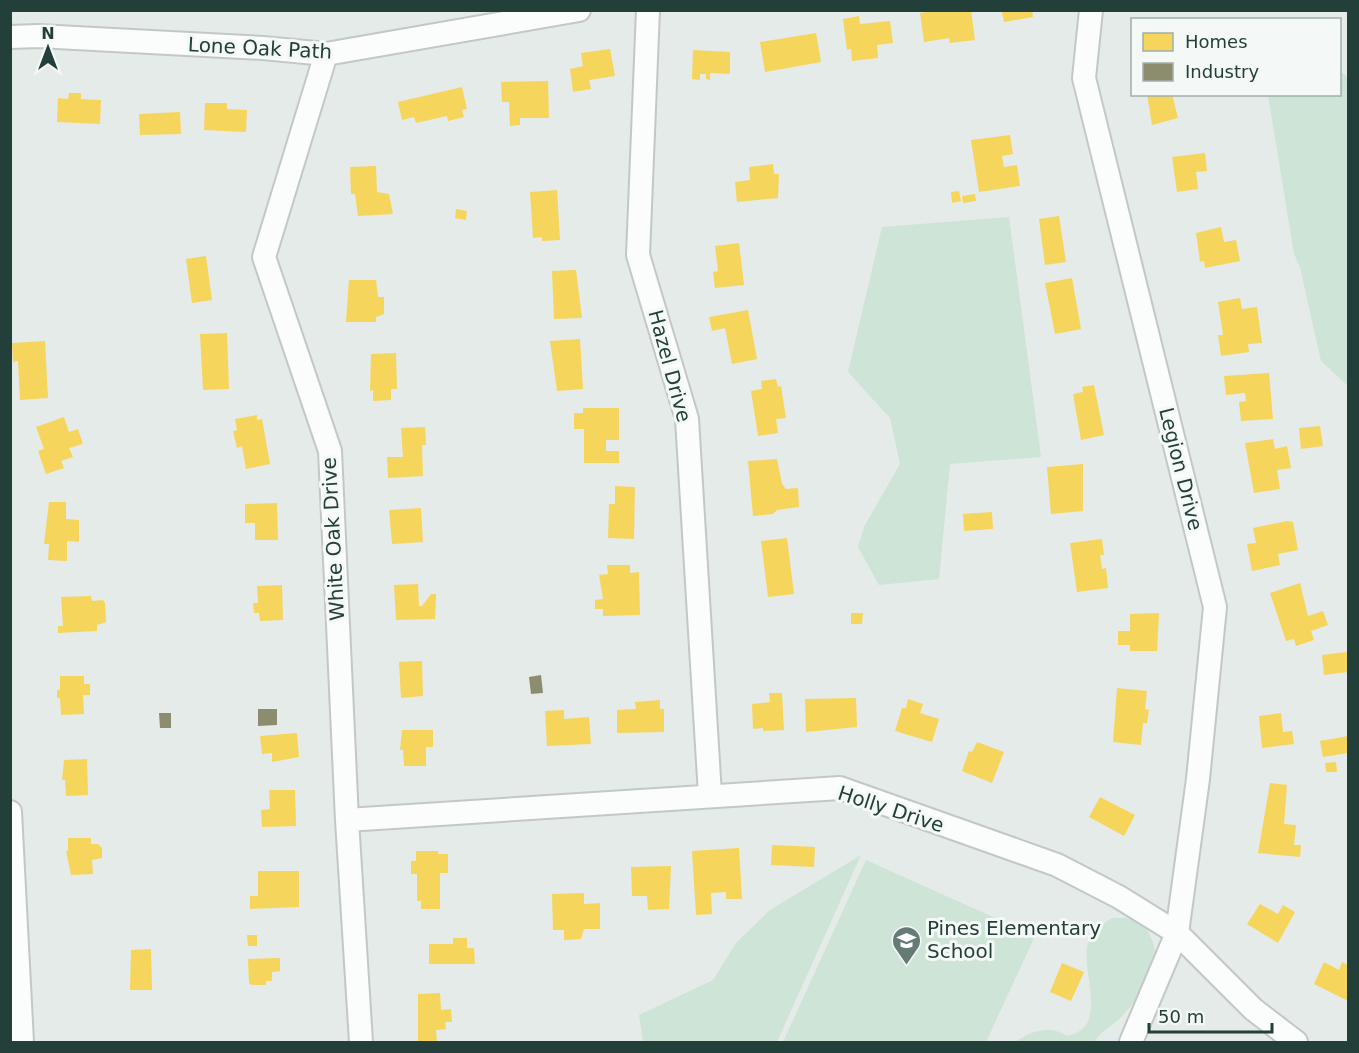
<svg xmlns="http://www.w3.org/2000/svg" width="1359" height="1053" viewBox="0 0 1359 1053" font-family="'DejaVu Sans',sans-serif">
<rect width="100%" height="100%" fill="#e5ebe8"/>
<path fill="#cee4d6" d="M 1343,73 L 1348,78 L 1348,386 L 1321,361 L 1300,267 L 1294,254 L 1268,95 L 1340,94 L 1340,74 Z
M 1009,217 L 1041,457 L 950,464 L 939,579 L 879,585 L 858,547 L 864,527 L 900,464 L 890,418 L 848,372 L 882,227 Z
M 861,855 L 777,1042 L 643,1042 L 639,1015 L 713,980 L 736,943 L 770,910 Z
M 866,860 L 1035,936 L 986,1042 L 783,1042 Z
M 1112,918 C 1136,918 1142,917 1152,940 C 1164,968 1139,999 1120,1018 C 1110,1028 1103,1029 1094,1042 L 1015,1042 C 1032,1031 1049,1024 1067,1036 C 1112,1027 1078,969 1089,940 C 1093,930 1103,924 1112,918 Z"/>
<path fill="#f6d55c" d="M 941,10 L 971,10 L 975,40 L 950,43 L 949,38 L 924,42 L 920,13 Z
M 998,10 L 1032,10 L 1033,17 L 1004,22 L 1002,12 Z
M 859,16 L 860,24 L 890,21 L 893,43 L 877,45 L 878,58 L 852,61 L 851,49 L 847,50 L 843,19 Z
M 816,33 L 821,62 L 765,72 L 760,42 Z
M 610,49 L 615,76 L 589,80 L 591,89 L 573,92 L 570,69 L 583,66 L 581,53 Z
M 693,50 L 730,52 L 730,74 L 710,73 L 710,80 L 706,79 L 706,74 L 700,74 L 700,80 L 692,79 Z
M 548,81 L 549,118 L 520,118 L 520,125 L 510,126 L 509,102 L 502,102 L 501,82 Z
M 462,87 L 467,109 L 462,110 L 464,117 L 448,121 L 447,116 L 416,123 L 414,117 L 402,120 L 398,102 Z
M 69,93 L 81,93 L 81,99 L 101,100 L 100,124 L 57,122 L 58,98 L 68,99 Z
M 1147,94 L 1172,94 L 1178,118 L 1152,125 Z
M 205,103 L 227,103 L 227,109 L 247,110 L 246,132 L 204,130 Z
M 180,112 L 181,134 L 140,135 L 139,114 Z
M 1010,135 L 1013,154 L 1002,156 L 1004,167 L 1017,165 L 1020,186 L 979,192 L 971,140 Z
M 1205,153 L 1207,171 L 1196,172 L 1198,189 L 1177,192 L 1172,157 Z
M 773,164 L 774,174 L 779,174 L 778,198 L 737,202 L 735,182 L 750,180 L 749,167 Z
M 376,166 L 377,192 L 389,194 L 393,214 L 358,216 L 355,194 L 351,194 L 350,167 Z
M 557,190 L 560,240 L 542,241 L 542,237 L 533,238 L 530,192 Z
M 959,191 L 961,201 L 952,203 L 951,192 Z
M 975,194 L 976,201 L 963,203 L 962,196 Z
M 456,209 L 467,211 L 466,220 L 455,218 Z
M 1059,216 L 1066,262 L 1045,265 L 1039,219 Z
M 1221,227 L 1224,242 L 1236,240 L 1240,261 L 1205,268 L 1204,261 L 1200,262 L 1196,233 Z
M 739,243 L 744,285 L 715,288 L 713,272 L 718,271 L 715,246 Z
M 206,256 L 212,300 L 192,303 L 186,259 Z
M 576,270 L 582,318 L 554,319 L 552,271 Z
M 1072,278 L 1081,329 L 1055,334 L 1045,283 Z
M 349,280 L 376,280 L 378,297 L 384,297 L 384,314 L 376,317 L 376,322 L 346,322 Z
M 1240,298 L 1242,309 L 1257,307 L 1262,343 L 1248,344 L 1249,352 L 1221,356 L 1218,335 L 1223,335 L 1218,302 Z
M 748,310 L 757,359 L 732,364 L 725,328 L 712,331 L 709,317 Z
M 227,333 L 229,389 L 203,390 L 200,334 Z
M 580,339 L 583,389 L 557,391 L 550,341 Z
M 45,341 L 48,398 L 20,400 L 18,361 L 13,362 L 12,343 Z
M 396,353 L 397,389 L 391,389 L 391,400 L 373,401 L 373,390 L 370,391 L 371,354 Z
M 1269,373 L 1273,419 L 1241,421 L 1239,402 L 1246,401 L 1245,393 L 1226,395 L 1224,376 Z
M 776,379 L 778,387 L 781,386 L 786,418 L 776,419 L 778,433 L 758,436 L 751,391 L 762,389 L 761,381 Z
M 1094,385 L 1104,435 L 1081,440 L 1073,394 L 1083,392 L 1082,387 Z
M 583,408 L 619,408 L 619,440 L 606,440 L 606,451 L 619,451 L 619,463 L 584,463 L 584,429 L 574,429 L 574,413 L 583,413 Z
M 257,415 L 257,420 L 262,419 L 270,464 L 246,469 L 242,446 L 237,448 L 233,431 L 237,430 L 235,419 Z
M 64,417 L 69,432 L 78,429 L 83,444 L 69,448 L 73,457 L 61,461 L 64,468 L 46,474 L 38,451 L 44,449 L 36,427 Z
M 1320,426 L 1323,446 L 1301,449 L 1299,428 Z
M 425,427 L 426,445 L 422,445 L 423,476 L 388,478 L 387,457 L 403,457 L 401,428 Z
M 1273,439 L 1275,449 L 1287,446 L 1291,468 L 1277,470 L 1280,489 L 1254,493 L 1245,443 Z
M 777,459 L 782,484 L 786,489 L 798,488 L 799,507 L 777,510 L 773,514 L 753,516 L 748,461 Z
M 1083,464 L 1083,511 L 1051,514 L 1047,467 Z
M 615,486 L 635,487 L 634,539 L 608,538 L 609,504 L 615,504 Z
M 49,502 L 66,502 L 66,519 L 79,520 L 79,542 L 67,541 L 67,561 L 48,560 L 49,544 L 44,544 Z
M 277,503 L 278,540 L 255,540 L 255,523 L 245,523 L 245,504 Z
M 421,508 L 423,542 L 392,544 L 389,510 Z
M 992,512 L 993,529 L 964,531 L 963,514 Z
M 1287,521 L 1293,522 L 1298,550 L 1278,554 L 1280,565 L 1252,571 L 1247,544 L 1256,543 L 1253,528 Z
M 787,538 L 794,594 L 768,597 L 761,541 Z
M 1102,539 L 1104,555 L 1100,555 L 1102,569 L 1106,568 L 1108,588 L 1077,592 L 1070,543 Z
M 607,565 L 630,565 L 630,573 L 639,572 L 640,615 L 603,616 L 603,609 L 595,609 L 595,600 L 603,599 L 599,575 L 608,574 Z
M 1300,583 L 1308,616 L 1323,611 L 1328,625 L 1311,631 L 1314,640 L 1296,646 L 1294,639 L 1286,641 L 1270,593 Z
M 418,584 L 419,606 L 422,606 L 431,594 L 436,594 L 435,619 L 396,620 L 394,585 Z
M 282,585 L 283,620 L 260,621 L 259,613 L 254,613 L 253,603 L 258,603 L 257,586 Z
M 91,596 L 92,601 L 103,600 L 105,603 L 106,622 L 97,625 L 97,631 L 58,633 L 58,626 L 63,626 L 61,597 Z
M 851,613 L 863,613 L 862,624 L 851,624 Z
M 1159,613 L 1157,651 L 1130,651 L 1130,645 L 1118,645 L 1118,631 L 1130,631 L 1130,614 Z
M 1346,652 L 1348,655 L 1348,672 L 1324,675 L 1322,655 Z
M 422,661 L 423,696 L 401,698 L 399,662 Z
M 60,676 L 84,676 L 84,684 L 90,684 L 90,695 L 83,695 L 84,714 L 61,715 L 60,698 L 57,698 L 57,690 L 60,690 Z
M 1117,688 L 1147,691 L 1145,709 L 1149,710 L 1147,723 L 1143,723 L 1141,745 L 1113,742 Z
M 769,693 L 782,693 L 784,730 L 763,731 L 763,728 L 753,729 L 752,704 L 770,702 Z
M 856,698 L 857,727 L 806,732 L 805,699 Z
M 908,699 L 923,704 L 920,713 L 939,719 L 932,742 L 895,731 L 902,708 L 906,708 Z
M 660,700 L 660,709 L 664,709 L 664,732 L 617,733 L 617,710 L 636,709 L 635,702 Z
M 564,710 L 564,719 L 589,717 L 591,744 L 547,746 L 545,711 Z
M 1281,713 L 1283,732 L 1292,731 L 1294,744 L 1262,748 L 1259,716 Z
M 402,730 L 433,730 L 433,747 L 426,747 L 426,766 L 404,766 L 403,750 L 400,750 Z
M 297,733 L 299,757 L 272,762 L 272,753 L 262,754 L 260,736 Z
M 1348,736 L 1348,753 L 1323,757 L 1320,741 Z
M 977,742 L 1004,752 L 992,783 L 962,771 L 969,751 L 972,752 Z
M 87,759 L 88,795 L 66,796 L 65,780 L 62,780 L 64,760 Z
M 1336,762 L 1337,772 L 1326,772 L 1325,763 Z
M 1270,783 L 1287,785 L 1284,824 L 1296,825 L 1294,845 L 1301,845 L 1300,857 L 1258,853 Z
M 269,790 L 295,790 L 296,826 L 262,827 L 261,810 L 270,809 Z
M 1100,797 L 1135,815 L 1124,836 L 1089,817 Z
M 68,838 L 91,838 L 91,844 L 98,844 L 102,848 L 102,858 L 92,860 L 93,874 L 71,875 L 66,851 L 68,851 Z
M 772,845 L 815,847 L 814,867 L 771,865 Z
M 739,848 L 742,899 L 726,899 L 726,892 L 711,893 L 712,914 L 696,915 L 692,851 Z
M 416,851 L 438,851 L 438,854 L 448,854 L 448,873 L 440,873 L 440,909 L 421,909 L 421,901 L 417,901 L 417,874 L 411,874 L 411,861 L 416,861 Z
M 671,866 L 669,909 L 648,910 L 647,896 L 632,896 L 631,867 Z
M 258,871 L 299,871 L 299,907 L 250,909 L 250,896 L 258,896 Z
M 584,893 L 584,904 L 600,903 L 600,929 L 584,929 L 581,939 L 564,940 L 564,930 L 553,930 L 552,894 Z
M 1260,904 L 1278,914 L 1283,905 L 1295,912 L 1278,943 L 1247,924 Z
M 247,935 L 257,935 L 257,946 L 248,946 Z
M 453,938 L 467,938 L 467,948 L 474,948 L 475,964 L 429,964 L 429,944 L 453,944 Z
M 151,949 L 152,990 L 130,990 L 131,950 Z
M 280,958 L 280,971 L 272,972 L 272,981 L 266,981 L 266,985 L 252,985 L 249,983 L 248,959 Z
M 1324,962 L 1339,970 L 1342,962 L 1348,965 L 1348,1001 L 1314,984 Z
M 1062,963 L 1084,972 L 1071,1001 L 1050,992 Z
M 440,993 L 441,1010 L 451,1009 L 452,1022 L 445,1022 L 446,1029 L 436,1030 L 437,1042 L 418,1042 L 418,994 Z"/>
<path fill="#8c8c6e" d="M 541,675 L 543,693 L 531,694 L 529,677 Z
M 258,709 L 277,709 L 277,725 L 258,726 Z
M 159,713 L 171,713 L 171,728 L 160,728 Z"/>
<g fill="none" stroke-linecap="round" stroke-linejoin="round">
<defs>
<path id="minor" d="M 648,10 L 638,255 L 687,419 L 710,795
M 1091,10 L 1084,78 L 1215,607 L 1198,779 L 1177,933 L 1131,1042
M 10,37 L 38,36 L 263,48 L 326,54 L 579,10
M 326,54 L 264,257 L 330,451 L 347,820 L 361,1042
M 10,812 L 22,1042
M 347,820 L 840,788 L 1057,865 L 1119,897 L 1177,933 L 1253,1009 L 1296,1042"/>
</defs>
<use href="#minor" stroke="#c2c8c5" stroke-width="26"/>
<use href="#minor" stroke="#fbfcfc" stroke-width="22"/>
</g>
<defs>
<symbol id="school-pin" viewBox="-11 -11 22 30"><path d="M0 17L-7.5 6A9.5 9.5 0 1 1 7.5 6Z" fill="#667b76" stroke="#f4f9f7"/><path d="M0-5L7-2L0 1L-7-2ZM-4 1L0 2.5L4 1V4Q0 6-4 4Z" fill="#fff"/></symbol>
</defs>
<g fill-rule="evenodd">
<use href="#school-pin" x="890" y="924" width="33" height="45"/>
</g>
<g text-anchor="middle" stroke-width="6" stroke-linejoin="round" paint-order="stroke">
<g font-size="20" fill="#223f39" stroke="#f4f9f7">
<text transform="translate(260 48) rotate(3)" y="7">Lone Oak Path</text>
<text transform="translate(670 366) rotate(75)" y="7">Hazel Drive</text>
<text transform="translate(1181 469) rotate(76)" y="7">Legion Drive</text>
<text transform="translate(333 539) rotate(-93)" y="7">White Oak Drive</text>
<text transform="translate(891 809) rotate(18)" y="7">Holly Drive</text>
</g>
<g font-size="20" fill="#223f39" stroke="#f4f9f7" text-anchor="start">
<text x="927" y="935">Pines Elementary<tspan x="927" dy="23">School</tspan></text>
</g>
</g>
<rect width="1359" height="1053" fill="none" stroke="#223f39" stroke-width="24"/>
<rect x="1131" y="18" width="210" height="78" fill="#f4f9f7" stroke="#a0afab" stroke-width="1.5"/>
<rect x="1143" y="33" width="30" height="18" fill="#f6d55c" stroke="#a0afab" stroke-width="1.5"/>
<text x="1185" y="48" font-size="18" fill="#223f39">Homes</text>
<rect x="1143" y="63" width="30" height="18" fill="#8c8c6e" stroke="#a0afab" stroke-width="1.5"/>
<text x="1185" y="78" font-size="18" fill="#223f39">Industry</text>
<g transform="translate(48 48)" stroke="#f4f9f7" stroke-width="4.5" paint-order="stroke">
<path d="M0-4.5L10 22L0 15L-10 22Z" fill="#223f39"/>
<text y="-9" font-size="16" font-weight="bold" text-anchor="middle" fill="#223f39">N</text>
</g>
<path d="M1149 1023v9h123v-9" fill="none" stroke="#223f39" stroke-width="3"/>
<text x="1158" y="1023" font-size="18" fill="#223f39" stroke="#f4f9f7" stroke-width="4.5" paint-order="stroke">50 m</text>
</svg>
